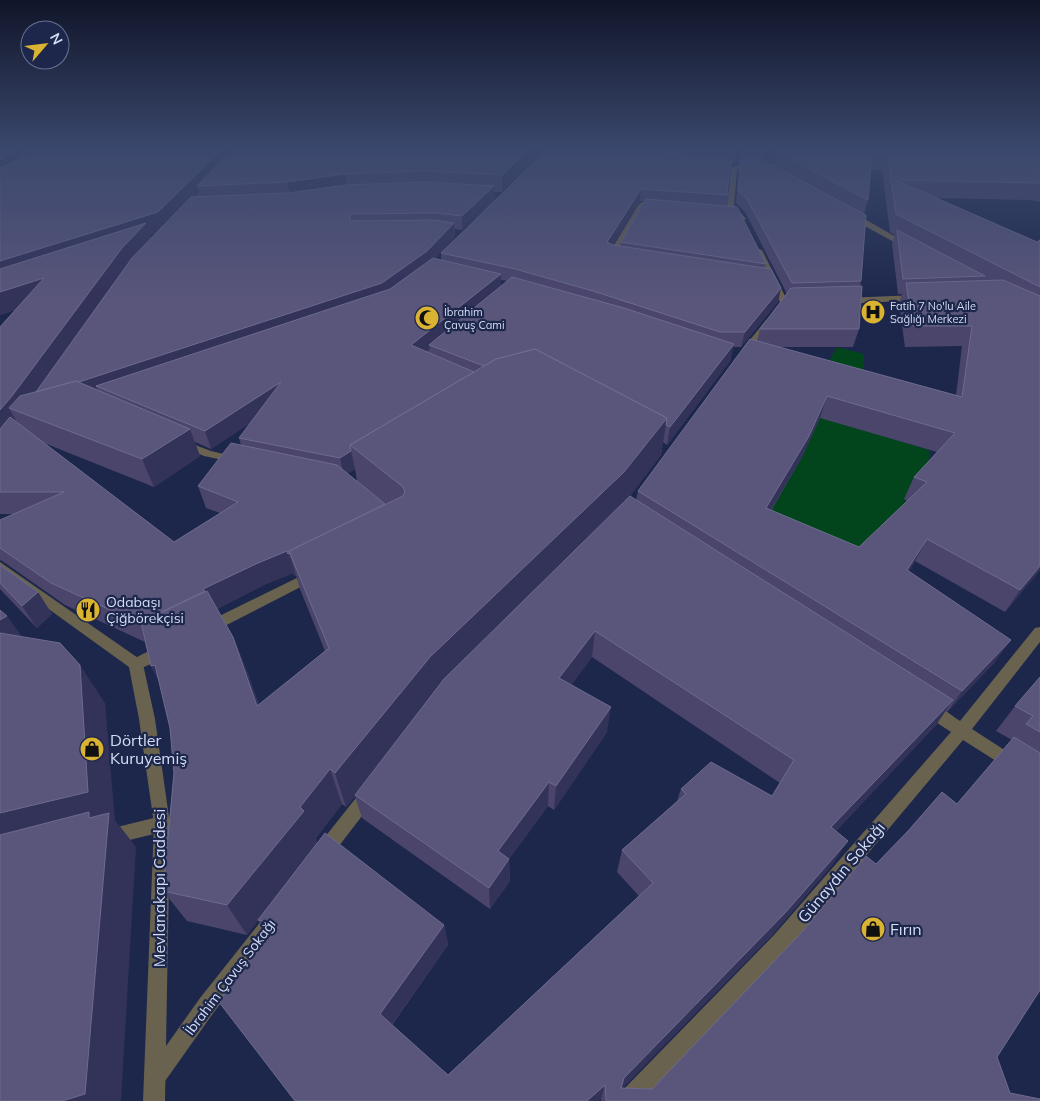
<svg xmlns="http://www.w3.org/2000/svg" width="1040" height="1101" viewBox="0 0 1040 1101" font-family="Mulish,sans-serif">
<rect width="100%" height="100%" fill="#1d274b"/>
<path fill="#02451d" d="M 837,347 L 864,354 L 864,373 L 843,424 L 929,450 L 929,472 L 904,499 L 916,504 L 871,549 L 756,529 L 788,481 L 806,448 L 822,413 L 818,380 Z"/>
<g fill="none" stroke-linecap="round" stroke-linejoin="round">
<path fill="#69624f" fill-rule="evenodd" d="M 503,148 L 544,148 L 565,150 L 562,152 L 506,150 Z
M 790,161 L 792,162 L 792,164 L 762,170 L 742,168 L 737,170 L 734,205 L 746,219 L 742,221 L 727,205 L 731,170 L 711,166 L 714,164 L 733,167 L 741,164 L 762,166 Z
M 642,202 L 664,206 L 660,208 L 644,206 L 617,254 L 620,254 L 620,258 L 609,257 L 608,255 L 639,204 Z
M 848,213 L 854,213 L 912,246 L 905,248 L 848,217 Z
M 755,248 L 762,250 L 788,302 L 787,304 L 780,302 L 754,250 Z
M 917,295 L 921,298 L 920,300 L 844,304 L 840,301 L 844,298 Z
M 769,319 L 773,322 L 772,324 L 747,355 L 741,355 L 741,351 L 766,320 Z
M 182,440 L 211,451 L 240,458 L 242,460 L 236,463 L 204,456 L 178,445 L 177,443 Z
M 313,570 L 318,572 L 319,575 L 318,578 L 213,632 L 208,633 L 203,632 L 201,628 L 203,624 Z
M 1040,627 L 1040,642 L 972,729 L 1040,773 L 1040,789 L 963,740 L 788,949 L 643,1101 L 617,1101 L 620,1093 L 774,935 L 951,732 L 922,713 L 919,708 L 922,703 C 934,699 950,715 960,721 L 1035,628 Z
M 163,644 L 168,646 L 170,650 L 168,654 C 158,659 142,672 131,668 L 129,664 L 131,660 Z
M 369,786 L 375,789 L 377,794 L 375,799 L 329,859 L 323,861 L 317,859 L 314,853 L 317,847 L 363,789 Z
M 162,816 L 168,818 L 170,824 L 168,830 L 162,832 L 109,845 L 103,843 L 100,837 L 103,831 L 109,829 Z
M 275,908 L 281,911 L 284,917 L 281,923 L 214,1012 L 163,1084 L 156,1087 L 149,1084 L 146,1077 L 149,1070 L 200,998 L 269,911 Z"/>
<path fill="#69624f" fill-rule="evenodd" d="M 0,562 L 141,660 L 143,664 L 155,719 L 170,824 L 165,1101 L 143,1101 L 154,824 L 139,719 L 129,667 L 0,574 Z"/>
</g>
<path fill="#4b456c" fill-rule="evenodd" d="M 0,148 L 542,154 L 502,192 L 494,192 L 495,200 L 462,230 L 455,229 L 455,237 L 435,259 L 441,260 L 441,253 L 549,148 L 783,148 L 781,152 L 789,151 L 790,148 L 1040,148 L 1040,202 L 1031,200 L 937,198 L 1037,242 L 1040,240 L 1040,570 L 1005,612 L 915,561 L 909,571 L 995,662 L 947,712 L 945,711 L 936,725 L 836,831 L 833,864 L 773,934 L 622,1088 L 652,1089 L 876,864 L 957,804 L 1012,740 L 996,731 L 1015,706 L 1040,677 L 1040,990 L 997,1057 L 1010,1093 L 1040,1101 L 601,1101 L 601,1099 L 598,1101 L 295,1101 L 266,932 L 258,920 L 247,935 L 187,921 L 163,891 L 174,773 L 170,728 L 160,683 L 151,666 L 145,642 L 65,605 L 1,560 L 0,561 L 0,520 L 13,514 L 0,514 L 0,327 L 15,310 L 0,315 ZM 775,161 L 774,166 L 767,163 ZM 740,162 L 739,171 L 736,203 L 745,212 L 787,294 L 760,329 L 757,341 L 638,491 L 636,500 L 630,496 L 661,455 L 663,442 L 667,445 L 730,361 L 733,347 L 741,347 L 778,302 L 781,288 L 765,268 L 766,264 L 727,207 L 729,195 L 727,192 L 731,165 L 733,165 ZM 870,170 L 882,170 L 890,232 L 895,235 L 892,244 L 898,294 L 902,294 L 899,303 L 905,347 L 962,346 L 956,395 L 778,347 L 853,347 L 859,329 L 860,287 L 861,281 L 864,214 L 868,200 ZM 640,201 L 644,201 L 621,242 L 620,246 L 613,245 ZM 157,232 L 151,238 L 150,235 ZM 501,280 L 507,281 L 501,287 ZM 820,418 L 937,452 L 914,477 L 904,499 L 907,501 L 859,547 L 771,511 L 802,457 ZM 250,423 L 239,438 L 241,445 L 198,486 L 206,508 L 220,513 L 174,542 L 44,443 L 154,487 L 200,456 L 195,442 L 211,449 ZM 355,469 L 357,481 L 347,474 ZM 293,573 L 294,576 L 296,575 L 300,589 L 325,651 L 259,705 L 248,674 L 233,637 L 217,609 L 266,584 ZM 592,657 L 780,783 L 772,796 L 681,789 L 677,801 L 622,850 L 617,872 L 639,896 L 448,1075 L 392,1025 L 448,945 L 444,925 L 317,843 L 316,838 L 342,804 L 346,807 L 355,796 L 362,818 L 490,909 L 510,881 L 509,859 L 548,806 L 554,810 L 607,732 L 571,685 Z
M 0,565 L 52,614 L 37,628 L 0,589 Z"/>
<path fill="#333259" d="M 0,148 L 34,148 L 0,182 Z
M 223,148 L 249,148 L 197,186 L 199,193 L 163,230 L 150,235 L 152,242 L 454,223 L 455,237 L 429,266 L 384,298 L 96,386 L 100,394 L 9,408 L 18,424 L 0,446 L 0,410 L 122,248 L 0,283 L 0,261 Z
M 303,148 L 313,148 L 304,168 L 301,152 Z
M 531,148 L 542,148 L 542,154 L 502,192 L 502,175 Z
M 739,148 L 744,148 L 741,162 L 733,165 L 736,149 Z
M 765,148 L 783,148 L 780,154 L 777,152 L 775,161 L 762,164 Z
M 345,174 L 348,191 L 291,199 L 287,182 Z
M 494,186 L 495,200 L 462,230 L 462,216 Z
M 641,189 L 640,201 L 606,256 L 607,242 Z
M 501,274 L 501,290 L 429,345 L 430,349 L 413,363 L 411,345 Z
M 44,278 L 53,297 L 0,315 L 0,292 Z
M 781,288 L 778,302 L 741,347 L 745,332 Z
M 734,344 L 730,361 L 667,445 L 670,427 Z
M 281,382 L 286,399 L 211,449 L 205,431 Z
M 827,396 L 820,418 L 802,457 L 759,530 L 766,508 Z
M 667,418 L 661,455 L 620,510 L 435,694 L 346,807 L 335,773 L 430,657 Z
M 190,429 L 200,456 L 154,487 L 142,459 Z
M 351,451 L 355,469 L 344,476 L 340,458 Z
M 927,539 L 915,561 L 896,592 L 907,570 Z
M 287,551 L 293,573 L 266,584 L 213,611 L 203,589 L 258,563 Z
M 289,553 L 296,575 L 294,576 L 288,554 Z
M 1040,566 L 1040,570 L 1005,612 L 1020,590 Z
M 38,592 L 52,614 L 37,628 L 22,606 Z
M 7,616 L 35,654 L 0,654 L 0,620 Z
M 595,631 L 592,657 L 557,704 L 559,678 Z
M 233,637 L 248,674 L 272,742 L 257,706 Z
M 1011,640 L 995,662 L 947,712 L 962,691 Z
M 80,665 L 105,703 L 115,820 L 136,847 L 121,1101 L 62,1101 L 0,855 L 0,813 Z
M 155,665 L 171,703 L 151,666 Z
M 953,700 L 936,725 L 818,850 L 831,827 Z
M 611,707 L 607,732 L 554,810 L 556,786 Z
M 330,769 L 342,804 L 316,838 L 318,844 L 247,935 L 227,905 L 300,807 Z
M 549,782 L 548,806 L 509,859 L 510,881 L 490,909 L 489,888 L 498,851 Z
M 848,841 L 833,864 L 773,934 L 619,1092 L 624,1078 Z
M 444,925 L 448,945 L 387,1031 L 380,1014 Z
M 605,1085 L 601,1099 L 598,1101 L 587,1101 Z"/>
<path fill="#5a567b" stroke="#6d6b8e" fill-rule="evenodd" d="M 0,148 L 20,148 L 0,160 Z
M 32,148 L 223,148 L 158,212 L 0,261 L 0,168 L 16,161 Z
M 234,148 L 303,148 L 301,152 L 308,151 L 310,148 L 531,148 L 502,175 L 424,171 L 345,174 L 287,182 L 197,186 Z
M 549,148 L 635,148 L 731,160 L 727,192 L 729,195 L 641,189 L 607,242 L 613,245 L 771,269 L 781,288 L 745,332 L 720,332 L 593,291 L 515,269 L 441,253 Z
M 853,148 L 1040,148 L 1040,183 L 895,180 L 1037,242 L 1040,240 L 1040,287 L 896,214 L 887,153 L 872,154 L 868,200 L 777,152 Z
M 741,159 L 762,160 L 866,215 L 861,281 L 792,283 L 747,199 L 738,191 Z
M 424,182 L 494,186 L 462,216 L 435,213 L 350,214 L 350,220 L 352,221 L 435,220 L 454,223 L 427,251 L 382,283 L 79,382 L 76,381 L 36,392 L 132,258 L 191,197 L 288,193 L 346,185 Z
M 646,199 L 737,207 L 766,264 L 621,242 Z
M 146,223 L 122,248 L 12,396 L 0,410 L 0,327 L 44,278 L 0,292 L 0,269 Z
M 897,230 L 985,276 L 903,279 Z
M 433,258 L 501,274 L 411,345 L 474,372 L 350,445 L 351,451 L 340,458 L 239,438 L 281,382 L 205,431 L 96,386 L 390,289 Z
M 512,277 L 624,308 L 734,344 L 670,427 L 666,425 L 667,418 L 535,349 L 496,359 L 484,366 L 429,345 Z
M 1003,280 L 1040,296 L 1040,566 L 1020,590 L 927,539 L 907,570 L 1011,640 L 962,691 L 638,491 L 750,339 L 962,397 L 972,326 L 913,326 L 906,283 ZM 827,396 L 955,433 L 914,477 L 927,482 L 859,547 L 766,508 L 809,436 Z
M 862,286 L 859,329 L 760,329 L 791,288 Z
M 535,349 L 667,418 L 624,472 L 430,657 L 335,773 L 330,769 L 300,807 L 304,811 L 227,905 L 163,891 L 174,773 L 170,728 L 155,665 L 151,666 L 141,622 L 207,591 L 233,637 L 257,706 L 329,648 L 289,551 L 403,496 L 405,492 L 403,487 L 350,445 L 496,359 Z
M 76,381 L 190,429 L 142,459 L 9,408 L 20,396 Z
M 10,417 L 174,542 L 238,502 L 198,486 L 231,443 L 337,465 L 385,504 L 289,551 L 290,553 L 288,554 L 287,551 L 258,563 L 203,589 L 205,591 L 141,622 L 141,624 L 51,583 L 0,548 L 0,520 L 64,492 L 0,492 L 0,429 Z
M 630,496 L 953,700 L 831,827 L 848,841 L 785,913 L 624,1078 L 621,1088 L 652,1089 L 803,931 L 866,856 L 876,864 L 908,831 L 942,792 L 957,804 L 1014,737 L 1040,753 L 1040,990 L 997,1057 L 1010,1093 L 1040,1099 L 1040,1101 L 606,1101 L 605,1085 L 587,1101 L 295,1101 L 219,1002 L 272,923 L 258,920 L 325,833 L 444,925 L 380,1014 L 448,1075 L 653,883 L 622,850 L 686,794 L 681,789 L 711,762 L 772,796 L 794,760 L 595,631 L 559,678 L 611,707 L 556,786 L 549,782 L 498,851 L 509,859 L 489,888 L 355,795 L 444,679 Z
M 0,565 L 38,592 L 22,606 L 0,583 Z
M 0,610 L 7,616 L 0,620 Z
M 0,633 L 60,643 L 80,665 L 88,792 L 0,813 Z
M 1040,677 L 1040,732 L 1026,724 L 1033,716 L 1015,706 Z
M 89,812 L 89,818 L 109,813 L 85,1094 L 62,1101 L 0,1101 L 0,835 Z"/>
<linearGradient id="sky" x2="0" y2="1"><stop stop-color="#101529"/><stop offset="0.49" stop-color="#3a476c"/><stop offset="1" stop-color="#3a476c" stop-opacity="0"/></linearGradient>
<rect width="1040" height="302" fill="url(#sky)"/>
<defs>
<symbol id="hospital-disc" viewBox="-11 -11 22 22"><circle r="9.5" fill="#dab333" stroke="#1d274b"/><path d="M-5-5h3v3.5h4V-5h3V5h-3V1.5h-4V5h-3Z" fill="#111"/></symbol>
<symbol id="mosque-disc" viewBox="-11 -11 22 22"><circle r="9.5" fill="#dab333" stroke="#1d274b"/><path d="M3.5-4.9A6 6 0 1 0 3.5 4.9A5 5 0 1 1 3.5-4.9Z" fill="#111"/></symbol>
<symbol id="restaurant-disc" viewBox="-11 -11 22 22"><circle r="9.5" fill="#dab333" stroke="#1d274b"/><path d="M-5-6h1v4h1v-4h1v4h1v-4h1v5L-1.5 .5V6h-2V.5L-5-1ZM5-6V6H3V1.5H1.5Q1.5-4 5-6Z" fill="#111"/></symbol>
<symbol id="shop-disc" viewBox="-11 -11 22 22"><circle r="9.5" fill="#dab333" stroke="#1d274b"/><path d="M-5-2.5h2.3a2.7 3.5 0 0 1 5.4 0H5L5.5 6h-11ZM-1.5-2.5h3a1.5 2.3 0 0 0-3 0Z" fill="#111"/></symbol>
</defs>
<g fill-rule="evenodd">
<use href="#hospital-disc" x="859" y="298" width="28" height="28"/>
<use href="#mosque-disc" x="413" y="304" width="28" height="28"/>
<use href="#restaurant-disc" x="74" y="596" width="28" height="28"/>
<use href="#shop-disc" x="78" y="735" width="28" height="28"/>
<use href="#shop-disc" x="859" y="915" width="28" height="28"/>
</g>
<g text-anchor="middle" stroke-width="4.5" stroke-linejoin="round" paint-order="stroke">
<g font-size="11" fill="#d5ddf5" stroke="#1d274b" text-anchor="start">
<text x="890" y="310">Fatih 7 No'lu Aile<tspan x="890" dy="13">Sağlığı Merkezi</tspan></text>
<text x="444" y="316">İbrahim<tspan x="444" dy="13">Çavuş Cami</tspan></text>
</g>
<g font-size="14" fill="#d5ddf5" stroke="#1d274b" text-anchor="start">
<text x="106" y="607">Odabaşı<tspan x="106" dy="16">Çiğbörekçisi</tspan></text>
</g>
<g font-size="14" fill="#d5ddf5" stroke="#1d274b">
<text transform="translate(230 977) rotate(-53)" y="5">İbrahim Çavuş Sokağı</text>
</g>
<g font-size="16" fill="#d5ddf5" stroke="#1d274b" text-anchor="start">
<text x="110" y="746">Dörtler<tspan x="110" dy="18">Kuruyemiş</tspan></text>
<text x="890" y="935">Fırın</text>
</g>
<g font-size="16" fill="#d5ddf5" stroke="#1d274b">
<text transform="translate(841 872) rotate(-50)" y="6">Günaydın Sokağı</text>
<text transform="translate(159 888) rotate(-90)" y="6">Mevlanakapı Caddesi</text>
</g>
</g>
<g transform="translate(45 45) rotate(62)"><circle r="24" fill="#1d274b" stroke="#67708f"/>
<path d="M0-4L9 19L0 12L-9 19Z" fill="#dab333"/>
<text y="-8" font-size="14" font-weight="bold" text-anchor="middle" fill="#d5ddf5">N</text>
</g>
</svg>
